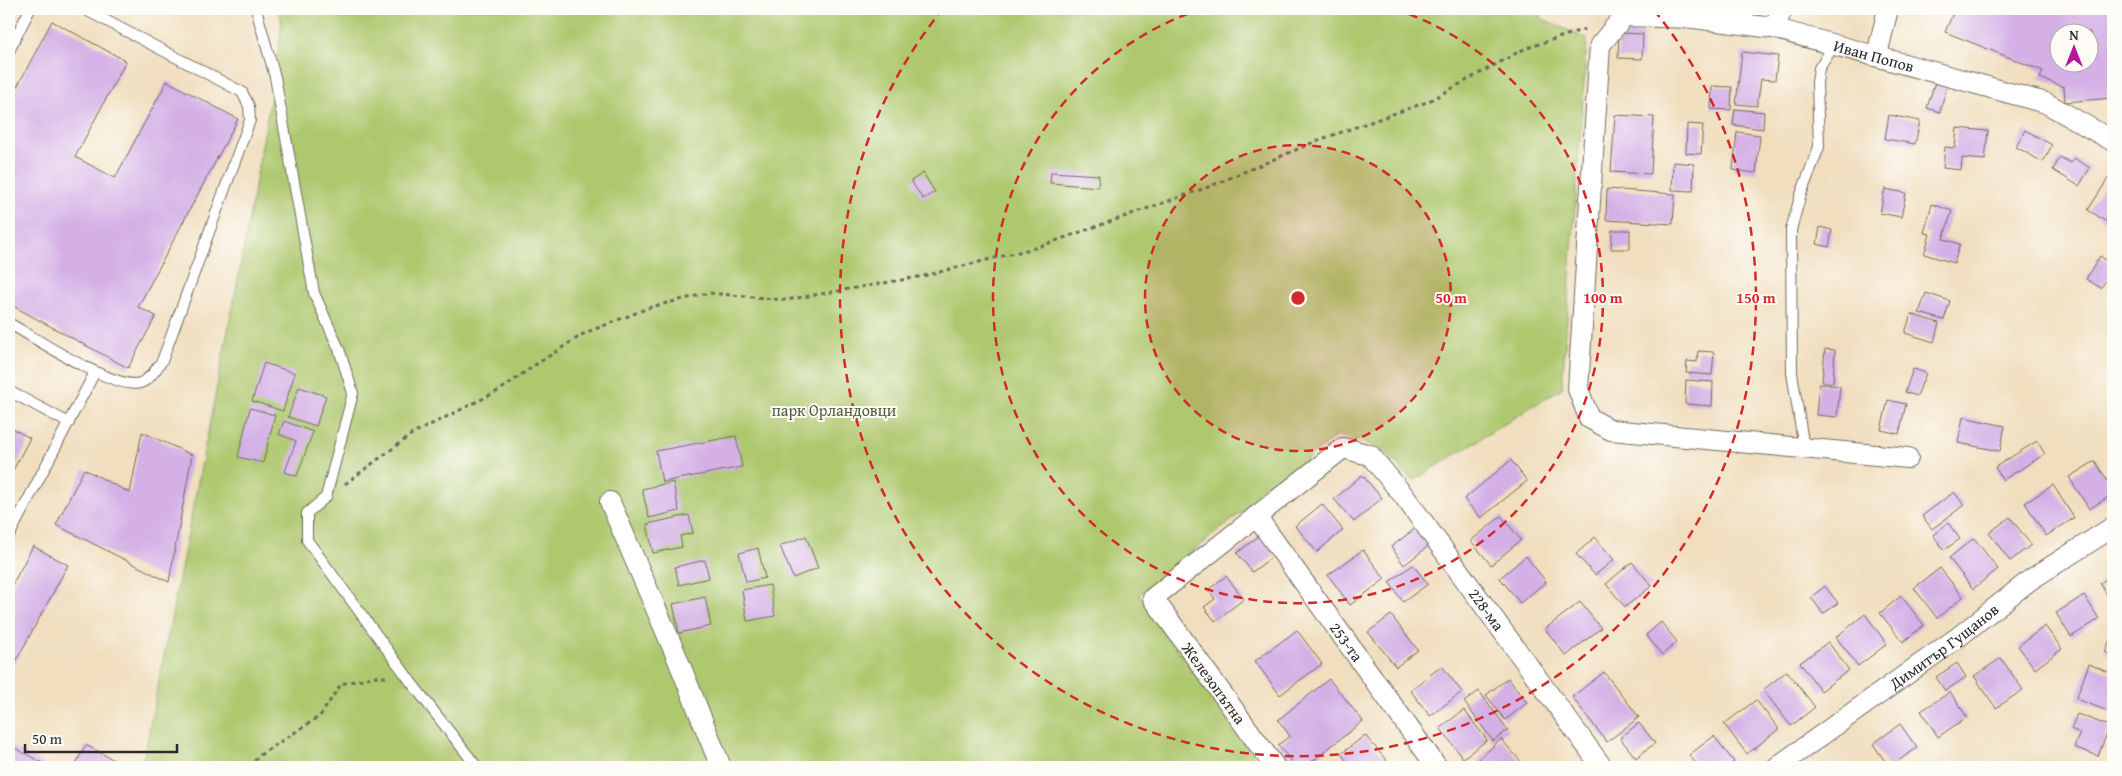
<svg xmlns="http://www.w3.org/2000/svg" width="2122" height="776" viewBox="0 0 2122 776" font-family="'Gentium Book Plus',serif">
<rect width="100%" height="100%" fill="#fdfcf7"/>
<filter id="ink" filterUnits="userSpaceOnUse"><feTurbulence type="fractalNoise" baseFrequency=".02" numOctaves="2"/><feDisplacementMap in="SourceGraphic" scale="10" xChannelSelector="R" yChannelSelector="G"/><feConvolveMatrix kernelMatrix="1 2 1 2 8 2 1 2 1" color-interpolation-filters="sRGB"/></filter>
<filter id="wash" filterUnits="userSpaceOnUse"><feTurbulence type="fractalNoise" baseFrequency=".0096" numOctaves="4" result="noise"/><feDisplacementMap in="SourceGraphic" scale="20" xChannelSelector="R" yChannelSelector="G"/><feGaussianBlur stdDeviation="1.12" result="paint"/><feColorMatrix in="noise" values="0 0 0 0 0 0 0 0 0 0 0 0 0 0 0 0 0 1.4 0 .05"/><feComposite in="paint" operator="in"/></filter>
<g filter="url(#wash)">
<rect width="100%" height="100%" fill="#f0debe"/>
<path fill="#aec86e" stroke="#6c7a4c" d="M 278,9 L 1542,9 L 1541,18 L 1587,39 L 1562,388 L 1413,481 L 1382,448 L 1337,435 L 1139,595 L 1262,767 L 142,767 L 240,269 L 272,90 L 282,23 Z"/>
<g id="blocks">
<path fill="#d4b0e6" fill-rule="evenodd" d="M 1562,9 L 1580,9 L 1579,14 L 1561,11 Z
M 1955,9 L 2113,9 L 2113,98 L 2065,102 L 2064,87 L 2040,78 L 2043,71 L 1945,32 ZM 2060,32 L 2090,32 L 2090,62 L 2060,62 Z
M 52,21 L 126,61 L 75,157 L 115,178 L 167,81 L 238,119 L 138,307 L 156,316 L 128,368 L 9,304 L 9,102 Z
M 1619,33 L 1643,34 L 1642,59 L 1618,58 Z
M 1742,52 L 1778,56 L 1775,80 L 1761,79 L 1757,106 L 1736,104 Z
M 1935,82 L 1947,86 L 1940,112 L 1927,108 Z
M 1712,86 L 1732,87 L 1731,110 L 1711,109 Z
M 1735,109 L 1764,112 L 1763,129 L 1733,125 Z
M 1615,115 L 1654,117 L 1651,174 L 1611,172 Z
M 1889,115 L 1920,121 L 1915,144 L 1885,139 Z
M 1687,124 L 1703,125 L 1701,154 L 1686,153 Z
M 1957,128 L 1988,131 L 1985,160 L 1962,158 L 1961,170 L 1943,168 L 1945,147 L 1955,148 Z
M 2025,130 L 2052,145 L 2043,162 L 2016,147 Z
M 1737,132 L 1760,135 L 1756,173 L 1733,170 Z
M 2060,157 L 2071,163 L 2074,158 L 2090,168 L 2079,186 L 2053,170 Z
M 1673,162 L 1694,164 L 1693,191 L 1672,190 Z
M 2113,171 L 2113,226 L 2088,210 Z
M 1051,172 L 1099,175 L 1098,187 L 1050,183 Z
M 923,173 L 935,192 L 923,199 L 911,181 Z
M 1607,189 L 1675,194 L 1673,224 L 1606,220 Z
M 1885,189 L 1906,193 L 1901,217 L 1880,213 Z
M 1932,204 L 1952,211 L 1943,239 L 1960,244 L 1954,263 L 1924,254 L 1930,234 L 1924,233 Z
M 1820,227 L 1832,230 L 1829,247 L 1817,244 Z
M 1612,230 L 1630,230 L 1630,249 L 1611,249 Z
M 2100,256 L 2113,265 L 2113,280 L 2108,277 L 2101,288 L 2086,279 Z
M 1926,293 L 1950,301 L 1944,320 L 1919,313 Z
M 1911,314 L 1939,323 L 1934,342 L 1905,333 Z
M 1825,349 L 1835,350 L 1833,383 L 1822,382 Z
M 1698,351 L 1714,352 L 1712,375 L 1686,373 L 1687,361 L 1697,362 Z
M 264,363 L 295,373 L 283,411 L 252,401 Z
M 1913,369 L 1926,373 L 1917,396 L 1905,392 Z
M 1686,380 L 1713,382 L 1712,406 L 1685,404 Z
M 1819,384 L 1840,386 L 1837,417 L 1816,415 Z
M 299,387 L 326,396 L 316,426 L 288,417 Z
M 1888,400 L 1906,404 L 1899,434 L 1881,430 Z
M 250,408 L 275,415 L 263,463 L 238,457 Z
M 1963,417 L 2005,426 L 2000,451 L 1958,443 Z
M 284,421 L 313,432 L 297,476 L 285,472 L 296,441 L 279,434 Z
M 9,427 L 30,438 L 9,478 Z
M 142,432 L 192,455 L 169,582 L 56,525 L 84,469 L 130,493 Z
M 736,436 L 742,467 L 662,482 L 656,451 Z
M 2037,441 L 2045,454 L 2003,480 L 1995,467 Z
M 1511,460 L 1527,481 L 1481,518 L 1464,499 Z
M 2095,461 L 2113,490 L 2113,494 L 2089,509 L 2069,477 Z
M 1362,475 L 1382,498 L 1354,522 L 1334,499 Z
M 673,482 L 679,511 L 649,518 L 642,489 Z
M 2053,485 L 2074,518 L 2046,536 L 2025,503 Z
M 1954,492 L 1964,505 L 1932,529 L 1922,516 Z
M 1322,504 L 1343,530 L 1317,552 L 1295,526 Z
M 689,515 L 693,533 L 680,536 L 682,547 L 653,553 L 647,524 Z
M 1501,516 L 1521,540 L 1491,565 L 1471,541 Z
M 2010,517 L 2031,545 L 2010,561 L 1989,533 Z
M 1948,523 L 1960,539 L 1944,550 L 1933,535 Z
M 1417,527 L 1430,545 L 1404,565 L 1391,547 Z
M 1260,535 L 1275,555 L 1252,572 L 1237,553 Z
M 806,536 L 818,568 L 793,578 L 780,546 Z
M 1595,537 L 1614,560 L 1595,575 L 1576,554 Z
M 1974,538 L 1998,569 L 1973,589 L 1949,558 Z
M 33,546 L 68,565 L 9,674 L 9,591 Z
M 758,548 L 765,578 L 746,582 L 739,553 Z
M 1363,550 L 1385,579 L 1350,605 L 1328,575 Z
M 1526,556 L 1546,582 L 1520,603 L 1500,578 Z
M 705,560 L 709,578 L 679,585 L 675,567 Z
M 1632,562 L 1652,586 L 1625,607 L 1606,584 Z
M 1413,565 L 1428,584 L 1403,602 L 1389,582 Z
M 1940,568 L 1963,597 L 1937,618 L 1914,588 Z
M 2113,575 L 2113,605 L 2100,583 Z
M 1226,576 L 1244,599 L 1215,621 L 1204,607 L 1215,599 L 1208,590 Z
M 770,585 L 775,616 L 747,621 L 742,590 Z
M 1825,586 L 1838,603 L 1823,614 L 1811,597 Z
M 2084,595 L 2099,619 L 2071,637 L 2056,613 Z
M 1901,596 L 1924,625 L 1903,642 L 1880,613 Z
M 705,597 L 711,626 L 679,633 L 673,604 Z
M 1580,602 L 1601,628 L 1566,656 L 1545,629 Z
M 1865,614 L 1887,644 L 1858,666 L 1836,637 Z
M 1391,615 L 1418,650 L 1396,667 L 1368,632 Z
M 1661,622 L 1677,642 L 1662,655 L 1646,635 Z
M 2045,626 L 2062,649 L 2035,669 L 2018,646 Z
M 1297,630 L 1322,664 L 1280,695 L 1255,661 Z
M 2113,632 L 2113,656 L 2105,652 Z
M 1828,642 L 1849,670 L 1821,691 L 1800,663 Z
M 2001,658 L 2023,690 L 1996,708 L 1974,676 Z
M 1957,663 L 1966,677 L 1945,691 L 1936,677 Z
M 2089,664 L 2113,674 L 2113,713 L 2076,699 Z
M 1442,666 L 1462,692 L 1430,716 L 1410,690 Z
M 1787,671 L 1815,707 L 1791,726 L 1763,690 Z
M 1604,672 L 1639,717 L 1607,742 L 1572,697 Z
M 1508,678 L 1527,703 L 1505,720 L 1486,695 Z
M 1329,679 L 1363,721 L 1305,767 L 1296,767 L 1278,745 L 1290,736 L 1278,720 Z
M 1479,691 L 1508,730 L 1493,741 L 1464,702 Z
M 1950,692 L 1967,717 L 1938,737 L 1921,711 Z
M 1756,700 L 1779,729 L 1747,754 L 1724,724 Z
M 1464,710 L 1487,740 L 1463,758 L 1440,728 Z
M 2077,714 L 2110,726 L 2098,756 L 2074,747 L 2080,733 L 2071,729 Z
M 1639,723 L 1655,743 L 1636,758 L 1620,738 Z
M 1900,724 L 1917,748 L 1889,767 L 1873,744 Z
M 1365,735 L 1392,767 L 1352,767 L 1341,754 Z
M 1714,736 L 1734,762 L 1726,767 L 1699,767 L 1689,755 Z
M 1501,739 L 1523,764 L 1519,767 L 1484,767 L 1478,760 Z
M 9,745 L 50,767 L 9,767 Z
M 86,745 L 127,767 L 74,767 Z"/>
</g>
</g>
<g filter="url(#ink)">
<use href="#blocks" fill-opacity="0" stroke="#706a5e" stroke-width="1"/>
<g fill="none" stroke-linecap="round" stroke-linejoin="round">
<defs>
<path id="service" d="M 256,9 L 275,77 L 314,293 L 339,349 L 353,393 L 326,497 L 307,513 L 307,540 L 411,682 L 477,767
M 9,51 L 30,9
M 9,323 C 33,337 116,391 140,383 C 150,380 156,369 162,361 L 250,120 L 249,106 L 242,92 L 84,9
M 9,391 L 69,423
M 1804,448 L 1792,373 L 1791,230 L 1800,197 L 1819,147 L 1817,83 L 1819,68 L 1835,44
M 9,536 L 95,372"/>
<g id="minor">
<path d="M 1773,28 L 1783,9"/>
<path d="M 1877,55 L 1888,9"/>
<path id="s1" d="M 1908,458 L 1611,430 L 1589,418 L 1578,389 L 1600,45 L 1624,16 L 1694,18 L 1773,28 L 2046,103 L 2113,141"/>
<path d="M 610,502 L 676,655 L 721,767"/>
<path id="s2" d="M 1256,516 L 1437,767"/>
<path id="s3" d="M 1275,767 L 1153,598 L 1343,448 L 1370,455 L 1404,496 L 1602,767"/>
<path id="s4" d="M 1777,767 L 1957,638 L 2030,580 L 2113,527"/>
</g>
</defs>
<use href="#service" stroke="#706a5e" stroke-width="12"/>
<use href="#minor" stroke="#706a5e" stroke-width="22"/>
<path stroke="#706a5e" stroke-width="3" stroke-dasharray="4 4" stroke-linecap="butt" d="M 345,484 L 412,434 L 500,390 L 535,365 L 585,333 L 651,307 L 709,293 L 786,300 L 924,276 L 1038,247 L 1211,186 L 1319,140 L 1427,102 L 1524,49 L 1588,28
M 249,767 L 260,755 L 320,716 L 341,684 L 376,676 L 390,678"/>
<use href="#service" stroke="#fff" stroke-width="10"/>
<use href="#minor" stroke="#fff" stroke-width="20"/>
</g>
</g>
<circle cx="1298" cy="298" r="153" fill="#d62828" fill-opacity=".12"/>
<g fill="none" stroke="#d62828" stroke-width="2.5" stroke-dasharray="9 6">
<circle cx="1298" cy="298" r="153"/>
<path d="M1395 9A305 305 0 1 1 1201 9"/>
<path d="M1654 10A458 458 0 1 1 942 10"/>
</g>
<g text-anchor="middle" stroke-width="4" stroke-linejoin="round" paint-order="stroke">
<g font-size="16" fill="#2b2b2b" stroke="#fdfcf7">
<text dy="6" stroke="none"><textPath href="#s1" startOffset="991">Иван Попов</textPath></text>
<text dy="6" stroke="none"><textPath href="#s3" startOffset="672">228-ма</textPath></text>
<text dy="6" stroke="none"><textPath href="#s2" startOffset="155">253-та</textPath></text>
<text dy="6" stroke="none"><textPath href="#s4" startOffset="206">Димитър Гущанов</textPath></text>
<text transform="translate(1214 683) rotate(54)" y="6">Железопътна</text>
</g>
<g font-size="16" fill="#525a3f" stroke="#fdfcf7">
<text x="834" y="416">парк Орландовци</text>
</g>
</g>
<circle cx="1298" cy="298" r="8" fill="#d62828" stroke="#fdfcf7" stroke-width="2.5"/>
<g font-size="15" text-anchor="middle" font-weight="bold" fill="#d62828" stroke="#fdfcf7" stroke-width="4" stroke-linejoin="round" paint-order="stroke">
<text x="1451" y="303">50 m</text>
<text x="1603" y="303">100 m</text>
<text x="1756" y="303">150 m</text>
</g>
<rect width="2122" height="776" fill="none" stroke="#fdfcf7" stroke-width="30"/>
<g transform="translate(2074 48)"><circle r="24" fill="#fdfcf7" stroke="#a9a8a5"/>
<path d="M0-4L9 19L0 12L-9 19Z" fill="#b5179e"/>
<text y="-8" font-size="14" font-weight="bold" text-anchor="middle" fill="#2b2b2b">N</text>
</g>
<path d="M25 744v8h152v-8" fill="none" stroke="#2b2b2b" stroke-width="2.5"/>
<text x="32" y="744" font-size="15" fill="#2b2b2b" stroke="#fdfcf7" stroke-width="4" paint-order="stroke">50 m</text>
</svg>
